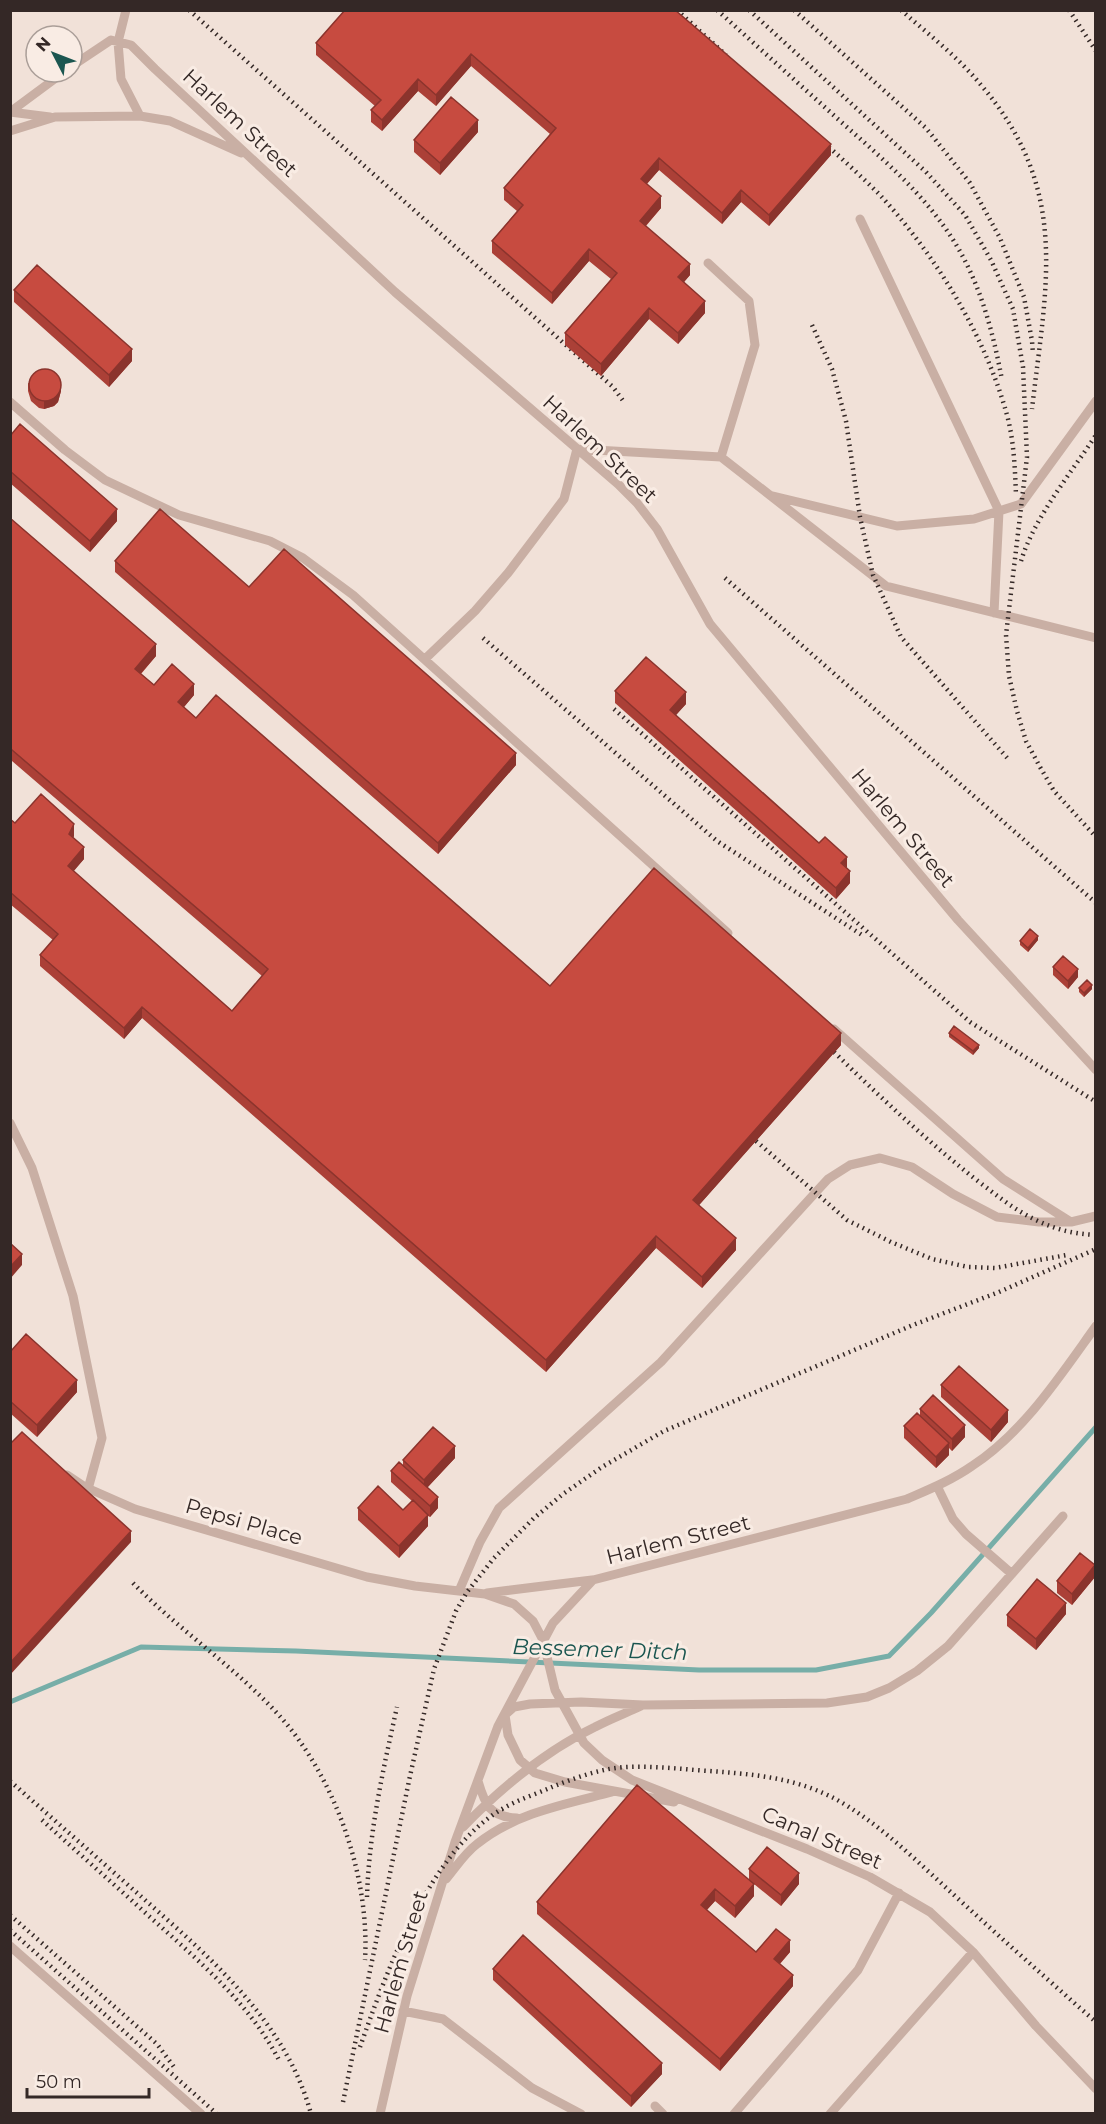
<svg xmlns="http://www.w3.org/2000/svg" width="1106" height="2124" viewBox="0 0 1106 2124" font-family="Montserrat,sans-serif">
<rect width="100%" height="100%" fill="#f1e1d8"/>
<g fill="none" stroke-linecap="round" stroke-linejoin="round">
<path stroke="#77aea8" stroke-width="5" d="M 10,1702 L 141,1647 L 296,1651 L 699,1670 L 816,1670 L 889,1656 L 931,1613 L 1096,1427"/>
<path stroke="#c9afa4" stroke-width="9" d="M 126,10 L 118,42 L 121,79 L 140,116
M 72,66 L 111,40 L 131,45 L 155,69 L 395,292 L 618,484 L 637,503 L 657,529 L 710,624 L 958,920 L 1096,1070
M 10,112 L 64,72
M 10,112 L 50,117
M 10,131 L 55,117 L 140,116 L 170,121 L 241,153
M 860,219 L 999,511 L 994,613
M 708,263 L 749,301 L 755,345 L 721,457
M 10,402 L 65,450 L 105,480 L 179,515 L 270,541 L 303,558 L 353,595 L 728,933
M 773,496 L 897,526 L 974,519 L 1021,504 L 1096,401
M 425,659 L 475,611 L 508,573 L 564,499 L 577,449 L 721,457 L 886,586 L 1096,638
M 834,1029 L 1003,1179 L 1071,1222
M 10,1123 L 32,1168 L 73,1296 L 102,1438 L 88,1489
M 67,1475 L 85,1487 L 135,1509 L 367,1577 L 415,1586 L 485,1594 L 514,1604 L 533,1621 L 543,1640 L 555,1690 L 584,1743 L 602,1760 L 632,1780 L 807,1849 L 870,1877 L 930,1912 L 973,1952 L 1036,2026 L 1096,2089
M 937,1486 L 953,1519 L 966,1534 L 1012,1574
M 459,1591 L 480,1542 L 499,1508 L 661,1362 L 816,1192 L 828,1179 L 850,1165 L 880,1158 L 912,1167 L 953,1194 L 997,1217 L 1039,1222 L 1071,1222 L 1096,1216
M 487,1593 L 592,1580
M 478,1781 C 485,1805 490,1817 517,1818
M 674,1802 L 565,1782 L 535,1773 L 520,1760 L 508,1735 L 505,1715 L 514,1707 L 530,1704 L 581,1702 L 643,1705 L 827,1703 L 867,1697 L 889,1688 L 917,1671 L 948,1646 L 1063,1516
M 463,1827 C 501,1788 545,1751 595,1727 C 610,1719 626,1713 641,1706
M 446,1879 C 456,1867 465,1853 477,1844 C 515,1813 566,1804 612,1792
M 10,1946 L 201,2114
M 403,2011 L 443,2019 L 532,2088 L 581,2114
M 655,2106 L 663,2114
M 380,2114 L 407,1996 L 455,1842 L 498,1726 L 553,1623 L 593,1580 L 907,1499 C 930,1489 952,1480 972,1466 C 1024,1432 1060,1376 1096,1326
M 734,2114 L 858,1970 L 899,1893
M 830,2114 L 973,1952"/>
<path stroke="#342826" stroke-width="4.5" stroke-dasharray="1.5 4.5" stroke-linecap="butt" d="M 189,10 L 613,387 L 624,402
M 677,10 L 726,55
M 717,10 C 758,47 799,84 839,120 C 885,161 932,200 962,255 C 983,294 994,337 1002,380
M 749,10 L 926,172 L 965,215 L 991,260 L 1013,309 L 1023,367 L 1027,457 L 1006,635 L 1009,676 L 1017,711 L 1026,741 L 1040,767 L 1054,791 L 1096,837
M 794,10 L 926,128 L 970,183 L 1000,238 L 1024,297 L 1032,341 L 1033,354
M 901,10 C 928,34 958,57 981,85 C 1071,190 1046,285 1032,409
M 1069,10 L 1096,51
M 820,139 C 840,157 861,176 880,195 C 936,256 985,335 1007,415 C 1014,441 1015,469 1016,496
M 812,325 L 832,369 L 846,421 L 860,517 L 873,575 L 901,637 L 1009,760
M 1021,561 C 1034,518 1071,473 1096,435
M 725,578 L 1096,903
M 483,638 L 717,841 L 862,935
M 614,709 L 970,1022 L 1096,1102
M 834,1052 C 879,1096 925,1139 974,1178 C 995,1194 1014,1210 1038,1221 C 1057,1230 1075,1234 1096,1235
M 756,1141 L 847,1220 L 891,1242 L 932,1259 L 968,1267 L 995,1268 L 1067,1255
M 133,1583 C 178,1629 232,1665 276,1712 C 334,1774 370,1875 365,1960
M 10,1781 C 52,1818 94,1855 136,1892 C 206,1954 286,2020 311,2114
M 42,1820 C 78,1853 115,1885 151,1918 C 198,1960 250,2004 279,2060
M 367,1897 C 369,1832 383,1770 397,1707
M 10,1915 L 157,2044 L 174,2067
M 10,1930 L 217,2114
M 360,2047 C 387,1971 429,1852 502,1809 C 517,1800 536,1794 552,1787 C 575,1778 601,1768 627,1767 C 649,1766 672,1768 695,1770 C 751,1774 801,1776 849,1807 C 887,1831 921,1865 954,1895 C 1001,1938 1048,1980 1096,2022
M 343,2102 L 410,1776 L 434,1669 L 456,1611 L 467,1592 L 494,1558 L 534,1518 L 563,1494 L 602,1467 L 664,1431 L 913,1325 L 999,1292 L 1096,1249"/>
</g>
<path fill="#ab4037" d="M 345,10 L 831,155 L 769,226 L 741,202 L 722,224 L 659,170 L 647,184 L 661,208 L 646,226 L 690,275 L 684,282 L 705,313 L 678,344 L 649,319 L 601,376 L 565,345 L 565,333 L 611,279 L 589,261 L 552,304 L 492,253 L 492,241 L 517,211 L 504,200 L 504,188 L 550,134 L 471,66 L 436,106 L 418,91 L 382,131 L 371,122 L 371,110 L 375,106 L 316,55 L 316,43 Z
M 478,132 L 440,175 L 414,152 L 414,140 Z
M 14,290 L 132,361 L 109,387 L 14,302 Z
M 28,383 L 61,391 L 58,402 L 54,406 L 44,409 L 39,408 L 31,401 L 28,391 Z
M 10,436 L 117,521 L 90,552 L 10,483 Z
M 10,518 L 156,656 L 141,674 L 154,685 L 194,695 L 184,707 L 196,718 L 550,986 L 841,1045 L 699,1205 L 736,1250 L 702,1288 L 656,1248 L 546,1372 L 142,1018 L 124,1039 L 40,966 L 40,955 L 53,940 L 10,904 L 10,819 L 15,823 L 74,836 L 73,838 L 84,859 L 73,871 L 232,1011 L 262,976 L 12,761 L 10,763 Z
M 115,561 L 249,587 L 516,765 L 438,854 L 115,572 Z
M 615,691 L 686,704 L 675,715 L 847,868 L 850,883 L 836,899 L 615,703 Z
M 1038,940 L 1028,952 L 1020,945 L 1020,941 Z
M 1053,967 L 1078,977 L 1068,989 L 1053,975 Z
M 1079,988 L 1092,989 L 1084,997 L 1079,992 Z
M 949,1033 L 979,1048 L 973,1055 L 949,1037 Z
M 10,1350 L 77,1392 L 37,1437 L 10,1413 Z
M 941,1385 L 1008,1422 L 991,1442 L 941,1397 Z
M 920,1409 L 965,1437 L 952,1451 L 949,1448 L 949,1455 L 936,1468 L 904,1438 L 904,1426 L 920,1416 Z
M 455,1458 L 427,1488 L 438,1508 L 430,1517 L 428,1516 L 428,1526 L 399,1558 L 358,1520 L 358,1508 L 403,1510 L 412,1501 L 391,1482 L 391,1471 L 403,1466 L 403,1460 Z
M 1095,1577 L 1072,1605 L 1057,1593 L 1057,1581 Z
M 1066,1614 L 1036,1650 L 1007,1626 L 1007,1615 Z
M 749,1869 L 799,1884 L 781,1906 L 754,1884 L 754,1896 L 735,1918 L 715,1901 L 707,1910 L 756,1952 L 790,1952 L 780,1964 L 793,1986 L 720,2071 L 537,1914 L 537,1902 L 749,1880 Z
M 493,1969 L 662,2074 L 631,2107 L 493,1980 Z"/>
<path fill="#8b342d" d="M 471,54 L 471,66 L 436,106 L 436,95 Z
M 418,79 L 418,91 L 382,131 L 382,120 Z
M 478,120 L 478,132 L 440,175 L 440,163 Z
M 831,144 L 831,155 L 769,226 L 769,215 Z
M 659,158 L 659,170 L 641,190 L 641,179 Z
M 741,190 L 741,202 L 722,224 L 722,213 Z
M 661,196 L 661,208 L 640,232 L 640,221 Z
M 589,249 L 589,261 L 552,304 L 552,293 Z
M 690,264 L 690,275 L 678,289 L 678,277 Z
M 705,301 L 705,313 L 678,344 L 678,333 Z
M 649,308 L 649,319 L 601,376 L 601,364 Z
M 132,349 L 132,361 L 109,387 L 109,375 Z
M 61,384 L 61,391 L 58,402 L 54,406 L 44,409 L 44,401 Z
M 117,509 L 117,521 L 90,552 L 90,541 Z
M 156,644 L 156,656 L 135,680 L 135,669 Z
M 194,684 L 194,695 L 178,714 L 178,702 Z
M 686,692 L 686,704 L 670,722 L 670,710 Z
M 12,750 L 12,761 L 10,763 L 10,752 Z
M 516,753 L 516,765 L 438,854 L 438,843 Z
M 74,824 L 74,836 L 69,846 L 69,834 Z
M 84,847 L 84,859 L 68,878 L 68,866 Z
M 847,857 L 847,868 L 841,863 Z
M 850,871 L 850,883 L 836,899 L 836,888 Z
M 1038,936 L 1038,940 L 1028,952 L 1028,948 Z
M 1078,969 L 1078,977 L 1068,989 L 1068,981 Z
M 1092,985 L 1092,989 L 1084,997 L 1084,993 Z
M 142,1007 L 142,1018 L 124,1039 L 124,1028 Z
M 841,1033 L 841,1045 L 693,1212 L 693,1200 Z
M 979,1045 L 979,1048 L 973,1055 L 973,1051 Z
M 656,1236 L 656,1248 L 546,1372 L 546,1360 Z
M 736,1238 L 736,1250 L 702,1288 L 702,1277 Z
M 22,1254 L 22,1265 L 10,1279 L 10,1267 Z
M 77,1380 L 77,1392 L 37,1437 L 37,1425 Z
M 1008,1410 L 1008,1422 L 991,1442 L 991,1430 Z
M 965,1425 L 965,1437 L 952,1451 L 952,1439 Z
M 949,1443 L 949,1455 L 936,1468 L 936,1457 Z
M 455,1446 L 455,1458 L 424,1491 L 424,1480 Z
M 438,1497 L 438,1508 L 430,1517 L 430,1506 Z
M 428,1515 L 428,1526 L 399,1558 L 399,1546 Z
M 131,1531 L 131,1542 L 10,1675 L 10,1663 Z
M 1095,1565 L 1095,1577 L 1072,1605 L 1072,1594 Z
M 1066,1603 L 1066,1614 L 1036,1650 L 1036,1639 Z
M 799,1873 L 799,1884 L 781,1906 L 781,1895 Z
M 754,1884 L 754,1896 L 735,1918 L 735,1906 Z
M 715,1889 L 715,1901 L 701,1916 L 701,1905 Z
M 790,1940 L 790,1952 L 774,1970 L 774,1959 Z
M 793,1975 L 793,1986 L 720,2071 L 720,2059 Z
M 662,2063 L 662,2074 L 631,2107 L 631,2096 Z"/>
<path fill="#c74b40" stroke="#8b342d" stroke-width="1.5" d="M 345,10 L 675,10 L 831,144 L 769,215 L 741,190 L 722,213 L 659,158 L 641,179 L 661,196 L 640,221 L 690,264 L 678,277 L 705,301 L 678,333 L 649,308 L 601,364 L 565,333 L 617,273 L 589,249 L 552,293 L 492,241 L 523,205 L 504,188 L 556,128 L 471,54 L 436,95 L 418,79 L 382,120 L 371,110 L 381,100 L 316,43 Z
M 451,97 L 478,120 L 440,163 L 414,140 Z
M 37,265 L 132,349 L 109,375 L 14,290 Z
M29 385a16 16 0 1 1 32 0a16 16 0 1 1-32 0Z
M 20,424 L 117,509 L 90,541 L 10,471 L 10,436 Z
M 160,509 L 249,587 L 284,549 L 516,753 L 438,843 L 115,561 Z
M 10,518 L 156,644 L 135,669 L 154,685 L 172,664 L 194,684 L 178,702 L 196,718 L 216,695 L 550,986 L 654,868 L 841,1033 L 693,1200 L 736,1238 L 702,1277 L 656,1236 L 546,1360 L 142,1007 L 124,1028 L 40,955 L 58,934 L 10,892 L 10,819 L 15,823 L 41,794 L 74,824 L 69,834 L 84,847 L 68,866 L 232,1011 L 268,969 L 12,750 L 10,752 Z
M 646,657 L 686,692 L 670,710 L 819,843 L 825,837 L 847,857 L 841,863 L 850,871 L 836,888 L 615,691 Z
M 1030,929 L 1038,936 L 1028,948 L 1020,941 Z
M 1063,956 L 1078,969 L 1068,981 L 1053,967 Z
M 1087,980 L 1092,985 L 1084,993 L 1079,988 Z
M 954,1026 L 979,1045 L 973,1051 L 949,1033 Z
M 10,1243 L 22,1254 L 10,1267 Z
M 26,1334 L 77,1380 L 37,1425 L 10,1401 L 10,1350 L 11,1351 Z
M 959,1366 L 1008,1410 L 991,1430 L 941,1385 Z
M 933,1395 L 965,1425 L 952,1439 L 920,1409 Z
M 917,1413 L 949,1443 L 936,1457 L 904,1426 Z
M 433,1427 L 455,1446 L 424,1480 L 403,1460 Z
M 22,1432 L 131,1531 L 10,1663 L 10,1444 Z
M 399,1462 L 438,1497 L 430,1506 L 391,1471 Z
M 378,1486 L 403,1510 L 413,1500 L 428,1515 L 399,1546 L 358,1508 Z
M 1080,1553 L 1095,1565 L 1072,1594 L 1057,1581 Z
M 1037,1579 L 1066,1603 L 1036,1639 L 1007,1615 Z
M 637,1785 L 754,1884 L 735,1906 L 715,1889 L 701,1905 L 756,1952 L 776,1929 L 790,1940 L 774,1959 L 793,1975 L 720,2059 L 537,1902 Z
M 767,1847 L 799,1873 L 781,1895 L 749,1869 Z
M 523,1935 L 662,2063 L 631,2096 L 493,1969 Z"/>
<g text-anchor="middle" stroke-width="6" stroke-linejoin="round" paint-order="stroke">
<g font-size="21" fill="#342826" stroke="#f9ece4">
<text transform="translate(240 123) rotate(43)" y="7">Harlem Street</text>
<text transform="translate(600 449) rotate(43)" y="7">Harlem Street</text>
<text transform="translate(903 828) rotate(50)" y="7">Harlem Street</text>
<text transform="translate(244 1522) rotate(16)" y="7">Pepsi Place</text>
<text transform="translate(678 1540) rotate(-14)" y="7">Harlem Street</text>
<text transform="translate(822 1838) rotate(23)" y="7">Canal Street</text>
<text transform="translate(401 1962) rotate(-74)" y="7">Harlem Street</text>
</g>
<g font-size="22" font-style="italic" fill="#1b5650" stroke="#f9ece4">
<text transform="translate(600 1649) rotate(2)" y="8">Bessemer Ditch</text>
</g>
</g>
<rect width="1106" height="2124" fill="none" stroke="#342826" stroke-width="24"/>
<g transform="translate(54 54) rotate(312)"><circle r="28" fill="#f9ece4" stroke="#aa9e98" stroke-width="1.5"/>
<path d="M0-4.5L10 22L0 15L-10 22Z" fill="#1b5650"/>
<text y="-9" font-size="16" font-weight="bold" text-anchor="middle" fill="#342826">N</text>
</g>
<path d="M27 2088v9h122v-9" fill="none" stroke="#342826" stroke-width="3"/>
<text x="36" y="2088" font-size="18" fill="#342826" stroke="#f9ece4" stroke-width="4.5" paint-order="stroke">50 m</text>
</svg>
